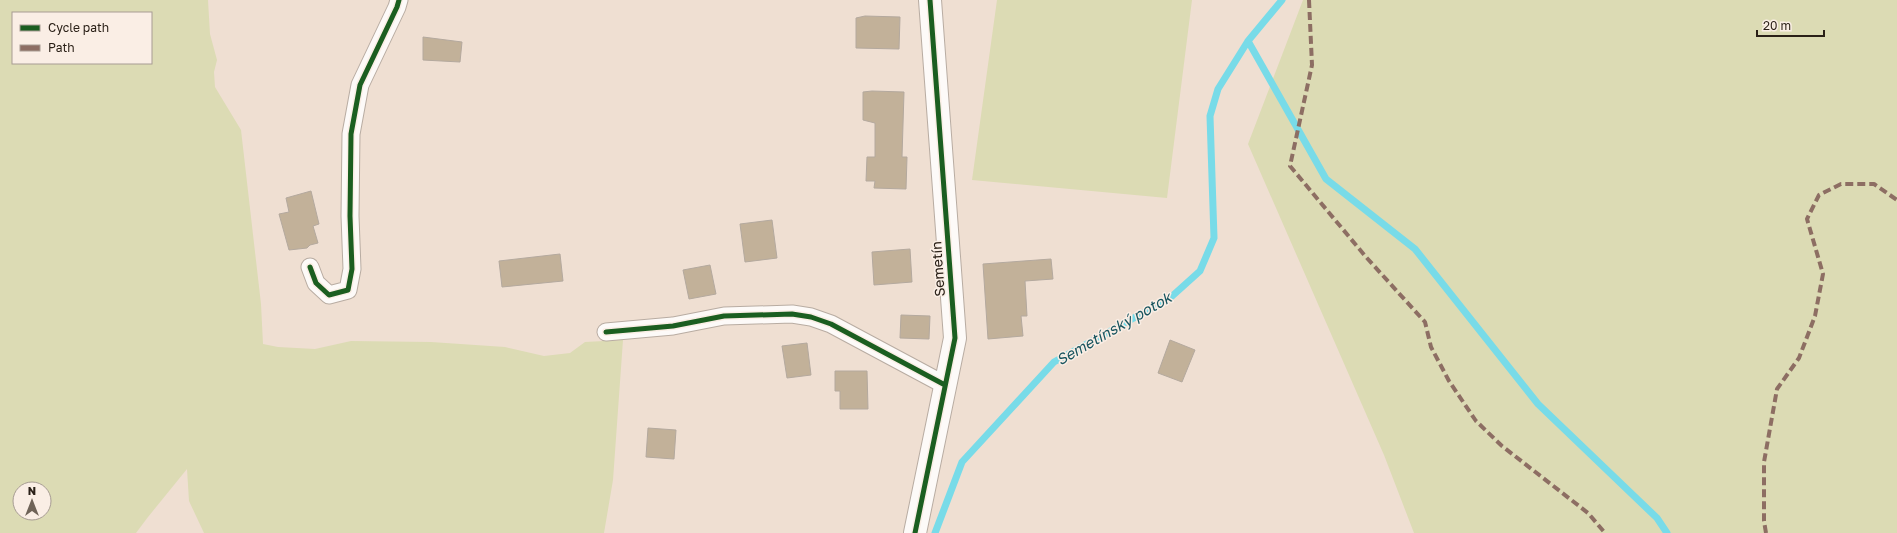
<svg xmlns="http://www.w3.org/2000/svg" width="1897" height="533" viewBox="0 0 1897 533" font-family="'Golos Text',sans-serif">
<rect width="100%" height="100%" fill="#efdfd2"/>
<path fill="#dcdbb4" fill-rule="evenodd" d="M 0,0 L 208,0 L 210,34 L 217,60 L 214,72 L 215,87 L 241,130 L 261,304 L 263,344 L 278,347 L 315,349 L 351,341 L 431,342 L 505,347 L 544,356 L 570,353 L 585,342 L 623,340 L 613,480 L 604,533 L 204,533 L 189,501 L 187,469 L 148,517 L 136,533 L 0,533 ZM 13,13 L 151,13 L 151,63 L 13,63 ZM 20,489 L 44,489 L 44,513 L 20,513 Z
M 997,0 L 1192,0 L 1167,198 L 972,180 Z
M 1303,0 L 1897,0 L 1897,533 L 1414,533 L 1384,455 L 1248,144 Z"/>
<g fill="none" stroke-linecap="round" stroke-linejoin="round">
<path stroke="#78dbe8" stroke-width="7" d="M 1248,41 L 1326,179 L 1415,249 L 1538,404 L 1657,518 L 1667,533
M 935,533 L 962,462 L 1054,362 L 1170,298 L 1200,271 L 1214,238 L 1210,116 L 1218,89 L 1248,41 L 1282,0"/>
</g>
<path fill="#c2b199" stroke="#b4a99e" d="M 865,16 L 900,17 L 899,49 L 856,48 L 856,18 Z
M 423,37 L 462,42 L 460,62 L 423,60 Z
M 872,91 L 904,92 L 902,157 L 907,157 L 906,189 L 874,188 L 875,181 L 866,181 L 867,157 L 875,157 L 875,123 L 863,120 L 863,92 Z
M 311,191 L 319,224 L 313,226 L 318,243 L 310,245 L 307,248 L 289,250 L 279,214 L 289,212 L 286,198 Z
M 772,220 L 777,258 L 745,262 L 740,224 Z
M 910,249 L 912,282 L 874,285 L 872,252 Z
M 560,254 L 563,281 L 502,287 L 499,261 Z
M 1051,259 L 1053,279 L 1025,281 L 1027,316 L 1021,316 L 1023,336 L 988,339 L 983,264 Z
M 710,265 L 716,294 L 689,299 L 683,270 Z
M 901,315 L 930,316 L 929,339 L 900,338 Z
M 1170,340 L 1195,350 L 1182,382 L 1158,373 Z
M 807,343 L 811,375 L 787,378 L 782,346 Z
M 835,371 L 867,371 L 868,409 L 840,409 L 840,391 L 835,391 Z
M 648,428 L 676,430 L 674,459 L 646,457 Z"/>
<g fill="none" stroke-linecap="round" stroke-linejoin="round">
<defs>
<path id="minor" d="M 310,267 L 316,283 L 329,295 L 348,290 L 352,269 L 350,216 L 351,134 L 360,85 L 397,7 L 399,0
M 606,332 L 673,326 L 724,316 L 792,314 L 811,317 L 831,324 L 945,385"/>
<path id="tertiary" d="M 915,533 L 955,338 L 930,0"/>
</defs>
<use href="#minor" stroke="#b8aca2" stroke-width="19"/>
<use href="#tertiary" stroke="#b8aca2" stroke-width="24"/>
<use href="#minor" stroke="#fdfaf8" stroke-width="17"/>
<use href="#tertiary" stroke="#fdfaf8" stroke-width="22"/>
<path stroke="#8d6e63" stroke-width="4" stroke-dasharray="8 4" stroke-linecap="butt" d="M 1309,0 L 1312,65 L 1290,166 L 1366,257 L 1425,322 L 1431,347 L 1449,381 L 1476,421 L 1502,446 L 1588,513 L 1605,533
M 1766,533 L 1764,521 L 1764,462 L 1777,389 L 1799,358 L 1815,316 L 1823,274 L 1807,219 L 1819,195 L 1841,184 L 1874,184 L 1897,200"/>
<defs>
<path id="cycleway" d="M 310,267 L 316,283 L 329,295 L 348,290 L 352,269 L 350,216 L 351,134 L 360,85 L 397,7 L 399,0
M 606,332 L 673,326 L 724,316 L 792,314 L 811,317 L 831,324 L 945,385
M 915,533 L 955,338 L 930,0"/>
</defs>
<use href="#cycleway" stroke="#faeee5" stroke-width="8"/>
<use href="#cycleway" stroke="#1b5e20" stroke-width="5"/>
</g>
<g text-anchor="middle" stroke-width="3" stroke-linejoin="round" paint-order="stroke">
<g font-size="14" fill="#2a2017" stroke="#faeee5">
<text transform="translate(938 269) rotate(-94)" y="5">Semetín</text>
</g>
<g font-size="15" font-style="italic" fill="#17545e" stroke="#faeee5">
<text transform="translate(1114 329) rotate(-30)" y="5">Semetínský potok</text>
</g>
</g>
<rect x="12" y="12" width="140" height="52" fill="#faeee5" stroke="#a79c93"/>
<rect x="20" y="25" width="20" height="6" fill="#1b5e20" stroke="#a79c93"/>
<text x="48" y="32" font-size="12" fill="#2a2017">Cycle path</text>
<rect x="20" y="45" width="20" height="6" fill="#8d6e63" stroke="#a79c93"/>
<text x="48" y="52" font-size="12" fill="#2a2017">Path</text>
<g transform="translate(32 501)"><circle r="19" fill="#faeee5" stroke="#a79c93"/>
<path d="M0-3L7 15L0 10L-7 15Z" fill="#6f6358"/>
<text y="-6" font-size="11" font-weight="bold" text-anchor="middle" fill="#2a2017">N</text>
</g>
<path d="M1757 30v6h67v-6" fill="none" stroke="#2a2017" stroke-width="2"/>
<text x="1763" y="30" font-size="12" fill="#2a2017" stroke="#faeee5" stroke-width="3" paint-order="stroke">20 m</text>
</svg>
